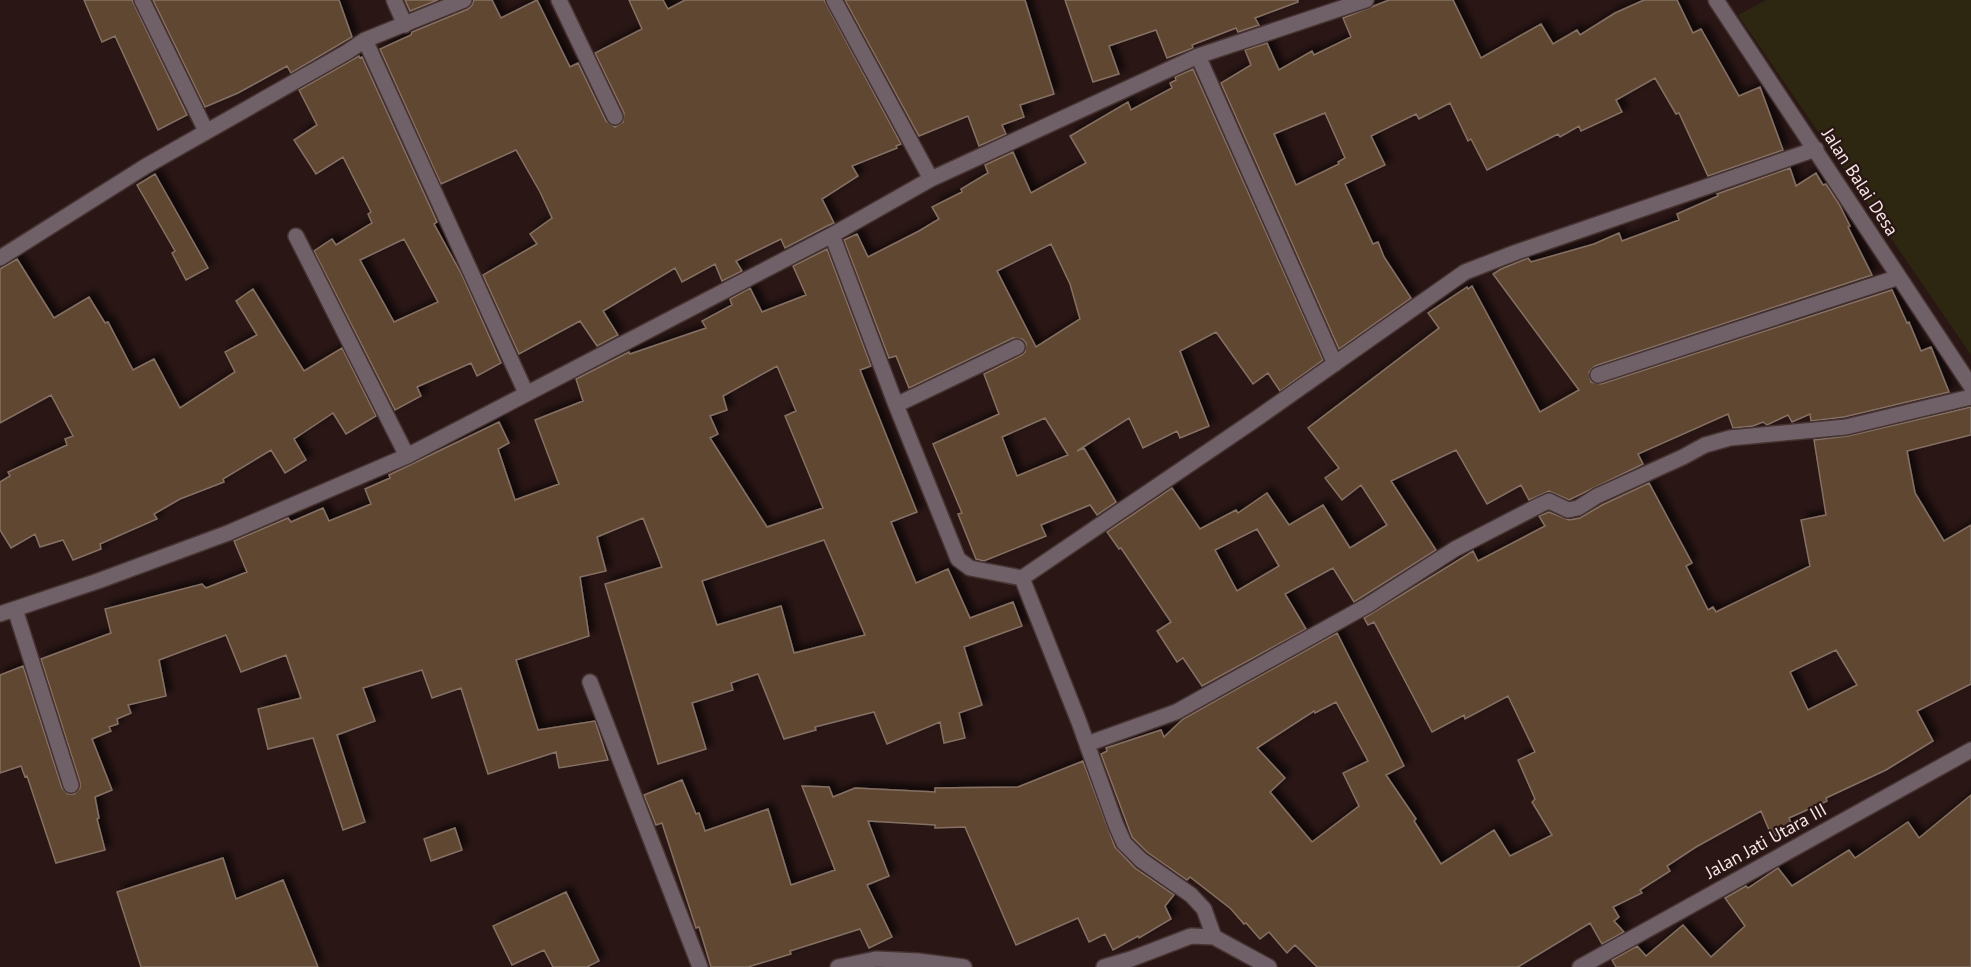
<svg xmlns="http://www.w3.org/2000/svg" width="1971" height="967" viewBox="0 0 1971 967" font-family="'PT Sans',sans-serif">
<defs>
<filter id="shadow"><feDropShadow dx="5.5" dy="-5.5" stdDeviation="3" flood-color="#0009"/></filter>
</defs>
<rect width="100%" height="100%" fill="#291615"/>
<path fill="#2d2610" d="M 1766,0 L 1971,0 L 1971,355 L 1738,15 Z"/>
<path fill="#614633" stroke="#857164" stroke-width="1.5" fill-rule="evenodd" filter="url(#shadow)" d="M 84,0 L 132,0 L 187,115 L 158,130 L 115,36 L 102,42 Z
M 153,0 L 339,0 L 352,37 L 291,73 L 287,66 L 238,93 L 205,107 Z
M 405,0 L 438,0 L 410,11 Z
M 474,0 L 492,0 L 501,18 L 537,0 L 570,67 L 578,63 L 606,121 L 615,127 L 623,122 L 624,113 L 595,53 L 642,29 L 629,0 L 663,0 L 668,9 L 685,0 L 824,0 L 901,144 L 896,146 L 897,148 L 852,166 L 858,176 L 822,199 L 834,223 L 827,226 L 785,248 L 781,239 L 736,261 L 742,271 L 722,281 L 715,264 L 682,282 L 675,268 L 603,311 L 618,335 L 597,346 L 580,321 L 519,354 L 483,275 L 537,244 L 530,234 L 552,218 L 540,192 L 516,150 L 441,184 L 380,49 L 411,35 L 412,32 L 468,9 L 472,5 Z
M 845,0 L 1025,0 L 1054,94 L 1020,105 L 1024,117 L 1002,125 L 1006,134 L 979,146 L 968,116 L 919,136 Z
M 1065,0 L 1298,0 L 1298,2 L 1255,18 L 1259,25 L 1238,32 L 1236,28 L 1192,45 L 1193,48 L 1167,58 L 1156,30 L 1109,46 L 1119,74 L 1093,82 Z
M 1389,0 L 1453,0 L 1481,58 L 1541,24 L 1553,44 L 1577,30 L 1580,35 L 1615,13 L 1644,0 L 1677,0 L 1693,33 L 1701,29 L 1739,96 L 1760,87 L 1783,150 L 1708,176 L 1679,113 L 1676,114 L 1655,78 L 1616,100 L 1622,112 L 1581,131 L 1579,126 L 1560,137 L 1558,134 L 1487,170 L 1471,139 L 1468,141 L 1450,103 L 1419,119 L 1416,114 L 1371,136 L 1385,165 L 1345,184 L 1373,244 L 1378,242 L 1384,257 L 1411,298 L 1339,349 L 1221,83 L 1251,65 L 1245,50 L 1267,43 L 1279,70 L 1312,51 L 1314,55 L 1351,37 L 1343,18 ZM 1325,113 L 1345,158 L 1338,162 L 1339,164 L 1296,185 L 1274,134 Z
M 359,56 L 360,58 L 362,57 L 437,222 L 434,224 L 462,275 L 501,363 L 477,376 L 471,363 L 417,387 L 421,396 L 395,410 L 314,251 L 332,239 L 336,245 L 372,223 L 368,214 L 371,212 L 343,157 L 316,174 L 294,140 L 317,125 L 299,90 ZM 404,239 L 438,302 L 394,322 L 360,260 Z
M 1193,69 L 1323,360 L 1280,391 L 1268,373 L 1253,384 L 1216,332 L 1180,351 L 1209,426 L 1180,438 L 1177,431 L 1143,448 L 1129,418 L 1077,451 L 1084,448 L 1116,502 L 1097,515 L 1090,505 L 1041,525 L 1046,536 L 984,561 L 976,559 L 958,514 L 962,513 L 933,444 L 999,414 L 984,374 L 1022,355 L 1025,352 L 1026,343 L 1022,339 L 1013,338 L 909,388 L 896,356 L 889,358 L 844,240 L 857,234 L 868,257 L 919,231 L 939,219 L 932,207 L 962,192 L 961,189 L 988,173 L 985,165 L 1013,152 L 1031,193 L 1086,163 L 1070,136 L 1128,102 L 1131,110 L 1172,88 L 1170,83 L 1176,80 L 1175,77 ZM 1051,244 L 1070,284 L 1080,319 L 1036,347 L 997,271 ZM 1045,418 L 1068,455 L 1017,476 L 1002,437 Z
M 1790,168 L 1796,186 L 1816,173 L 1823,185 L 1826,184 L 1839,204 L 1850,226 L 1848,227 L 1872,275 L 1595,366 L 1589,372 L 1591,382 L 1601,384 L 1892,290 L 1907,323 L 1909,322 L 1921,351 L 1931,347 L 1949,392 L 1844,417 L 1811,421 L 1810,414 L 1792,422 L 1788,415 L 1767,425 L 1763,422 L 1753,426 L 1733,428 L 1728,414 L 1638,454 L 1643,464 L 1639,466 L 1569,500 L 1549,491 L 1529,500 L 1521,485 L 1487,504 L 1456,450 L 1391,481 L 1436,550 L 1354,602 L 1333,568 L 1285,594 L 1306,629 L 1202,686 L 1183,658 L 1177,662 L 1157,631 L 1171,622 L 1121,548 L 1119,549 L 1107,532 L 1172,488 L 1200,529 L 1236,510 L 1238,513 L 1267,493 L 1289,525 L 1323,505 L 1350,548 L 1387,525 L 1361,485 L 1342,500 L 1325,478 L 1339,468 L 1308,428 L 1439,328 L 1428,313 L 1467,287 L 1468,289 L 1472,286 L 1540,412 L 1579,390 L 1493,274 L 1501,269 L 1528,258 L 1531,262 L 1594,244 L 1619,233 L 1622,241 L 1679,220 L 1677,214 L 1718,196 L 1717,194 ZM 1257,529 L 1279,566 L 1237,591 L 1215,550 Z
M 155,174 L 208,268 L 186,280 L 172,253 L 175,251 L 137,185 Z
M 827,249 L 871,366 L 860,370 L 917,512 L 891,522 L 916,583 L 948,569 L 970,618 L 1013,602 L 1022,626 L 964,647 L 982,705 L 959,713 L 965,738 L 944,743 L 940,722 L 887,744 L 874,712 L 815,727 L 816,730 L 784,739 L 758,674 L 731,683 L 733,690 L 692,703 L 706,749 L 658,764 L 605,584 L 662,567 L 643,518 L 597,537 L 606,571 L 580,577 L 589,636 L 516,660 L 538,730 L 595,721 L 608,760 L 559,768 L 556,752 L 488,774 L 461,688 L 432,698 L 422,670 L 363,688 L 375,721 L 337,735 L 365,822 L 343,830 L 313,738 L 268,749 L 258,709 L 301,698 L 286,655 L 241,672 L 226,635 L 159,660 L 166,696 L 128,705 L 131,713 L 117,719 L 118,724 L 109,727 L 111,731 L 92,739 L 112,790 L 95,797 L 99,818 L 97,819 L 105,850 L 56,863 L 27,776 L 25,777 L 21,766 L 0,773 L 0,675 L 23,666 L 62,788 L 68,794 L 74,794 L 80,788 L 80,782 L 41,659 L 111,633 L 105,609 L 202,584 L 206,588 L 247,572 L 234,541 L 288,518 L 291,522 L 323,508 L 329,521 L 371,504 L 365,489 L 390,478 L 389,475 L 499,422 L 509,443 L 498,449 L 515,500 L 559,484 L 535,420 L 583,401 L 576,379 L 629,352 L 630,354 L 706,328 L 702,321 L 732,305 L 730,299 L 750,288 L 762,312 L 806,295 L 793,266 ZM 777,366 L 796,411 L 785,416 L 823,508 L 767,527 L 710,438 L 718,434 L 710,416 L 727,410 L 723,396 ZM 824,540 L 865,635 L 794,653 L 781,606 L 717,625 L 702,581 Z
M 17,259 L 54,318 L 89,297 L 105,323 L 108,322 L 133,370 L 154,359 L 180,408 L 235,372 L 225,352 L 257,335 L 236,301 L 253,289 L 304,371 L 342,348 L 376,416 L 346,434 L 333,413 L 294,439 L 306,460 L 285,473 L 271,450 L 223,479 L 224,482 L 180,499 L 154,514 L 157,519 L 100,544 L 101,549 L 73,560 L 63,540 L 40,547 L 35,534 L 11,548 L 0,530 L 0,482 L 10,476 L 8,472 L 67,445 L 65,439 L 73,436 L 51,395 L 0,423 L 0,269 Z
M 1971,407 L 1971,435 L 1907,451 L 1915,493 L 1944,541 L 1971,525 L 1971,684 L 1917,711 L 1933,741 L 1886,770 L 1826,798 L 1827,801 L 1789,818 L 1793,828 L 1772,837 L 1761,811 L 1696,847 L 1667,866 L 1670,871 L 1640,890 L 1642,893 L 1613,907 L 1619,917 L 1614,921 L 1624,932 L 1602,944 L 1590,923 L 1518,967 L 1317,967 L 1295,945 L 1287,953 L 1269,932 L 1260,939 L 1246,923 L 1244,924 L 1231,909 L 1190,877 L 1187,880 L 1147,852 L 1132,837 L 1101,754 L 1107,751 L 1106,748 L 1161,730 L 1164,737 L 1183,719 L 1337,633 L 1404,766 L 1386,775 L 1416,819 L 1414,821 L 1441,864 L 1494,830 L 1510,856 L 1552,835 L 1532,802 L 1535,799 L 1518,760 L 1535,752 L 1508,696 L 1465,719 L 1464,715 L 1432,732 L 1374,622 L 1368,625 L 1364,618 L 1473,551 L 1478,561 L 1545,526 L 1539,516 L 1549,512 L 1569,520 L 1580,518 L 1602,505 L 1649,483 L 1692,563 L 1686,566 L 1708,610 L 1713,607 L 1716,612 L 1810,566 L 1801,520 L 1826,515 L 1814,440 L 1848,436 ZM 1836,650 L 1857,685 L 1808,710 L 1790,672 ZM 1336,702 L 1368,761 L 1343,773 L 1359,806 L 1312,842 L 1270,792 L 1285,778 L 1257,748 L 1314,711 L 1315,713 Z
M 1083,761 L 1115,847 L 1135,868 L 1174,895 L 1165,906 L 1171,919 L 1139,938 L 1138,936 L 1113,950 L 1105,934 L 1089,942 L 1078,918 L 1016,945 L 965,827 L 935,828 L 935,825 L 868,821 L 889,876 L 867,885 L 892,937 L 869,948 L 860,929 L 790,951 L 791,954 L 748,967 L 711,967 L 699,927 L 696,928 L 662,823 L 656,825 L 644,795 L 682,780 L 696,814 L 699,813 L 705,831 L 768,809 L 791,885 L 835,870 L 802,786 L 829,787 L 833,797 L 855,788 L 935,792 L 935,788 L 1018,787 Z
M 1971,795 L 1971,967 L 1616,967 L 1612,960 L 1637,946 L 1646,956 L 1683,925 L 1711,957 L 1745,926 L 1725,898 L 1746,886 L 1748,888 L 1778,868 L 1792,886 L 1849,850 L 1855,858 L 1908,822 L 1919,838 Z
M 455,828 L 462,850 L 431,861 L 424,839 Z
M 223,858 L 236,899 L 283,880 L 318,967 L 141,967 L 117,892 Z
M 566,892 L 599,961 L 587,967 L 553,967 L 544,950 L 512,965 L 493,926 Z"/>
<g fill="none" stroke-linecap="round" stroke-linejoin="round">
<defs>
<path id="minor" d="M 142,0 L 206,131
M 394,0 L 405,25
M 559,0 L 615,117
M 834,0 L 931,179
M 1716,0 L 1971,386
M 365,40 L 526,393
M 1198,56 L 1335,364
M 832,235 L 896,405 L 958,559 L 970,568 L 1022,578
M 296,236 L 407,456
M 0,258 L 146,166 L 347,52 L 365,40 L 464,0
M 1598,375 L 1899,277
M 896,405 L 1017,347
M 15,609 L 71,785
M 0,614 L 98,581 L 228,533 L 407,456 L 832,235 L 931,179 L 1198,56 L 1366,0
M 590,682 L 700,967
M 1087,744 L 1176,712 L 1368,605 L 1455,549 L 1540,505 L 1549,501 L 1568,510 L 1578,508 L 1597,496 L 1683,457 L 1705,445 L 1730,438 L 1846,427 L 1971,397
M 1214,937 L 1204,909 L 1191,895 L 1141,860 L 1124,843 L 1116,825 L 1079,722 L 1022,578 L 1256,419 L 1465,272 L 1517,252 L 1816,149
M 838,967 L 876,959 L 918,961 L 964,967
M 1104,967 L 1131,959 L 1191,936 L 1214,937 L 1269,967
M 1580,967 L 1971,750"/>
</defs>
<use href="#minor" stroke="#463332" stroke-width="18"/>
<use href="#minor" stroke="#706168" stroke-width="15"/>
</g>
<g text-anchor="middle" stroke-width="4.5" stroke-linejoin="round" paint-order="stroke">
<g font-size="18" fill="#f6e7e6" stroke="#291615">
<text transform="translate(1860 182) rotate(57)" y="6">Jalan Balai Desa</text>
<text transform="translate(1766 841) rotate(-29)" y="6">Jalan Jati Utara III</text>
</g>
</g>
</svg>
